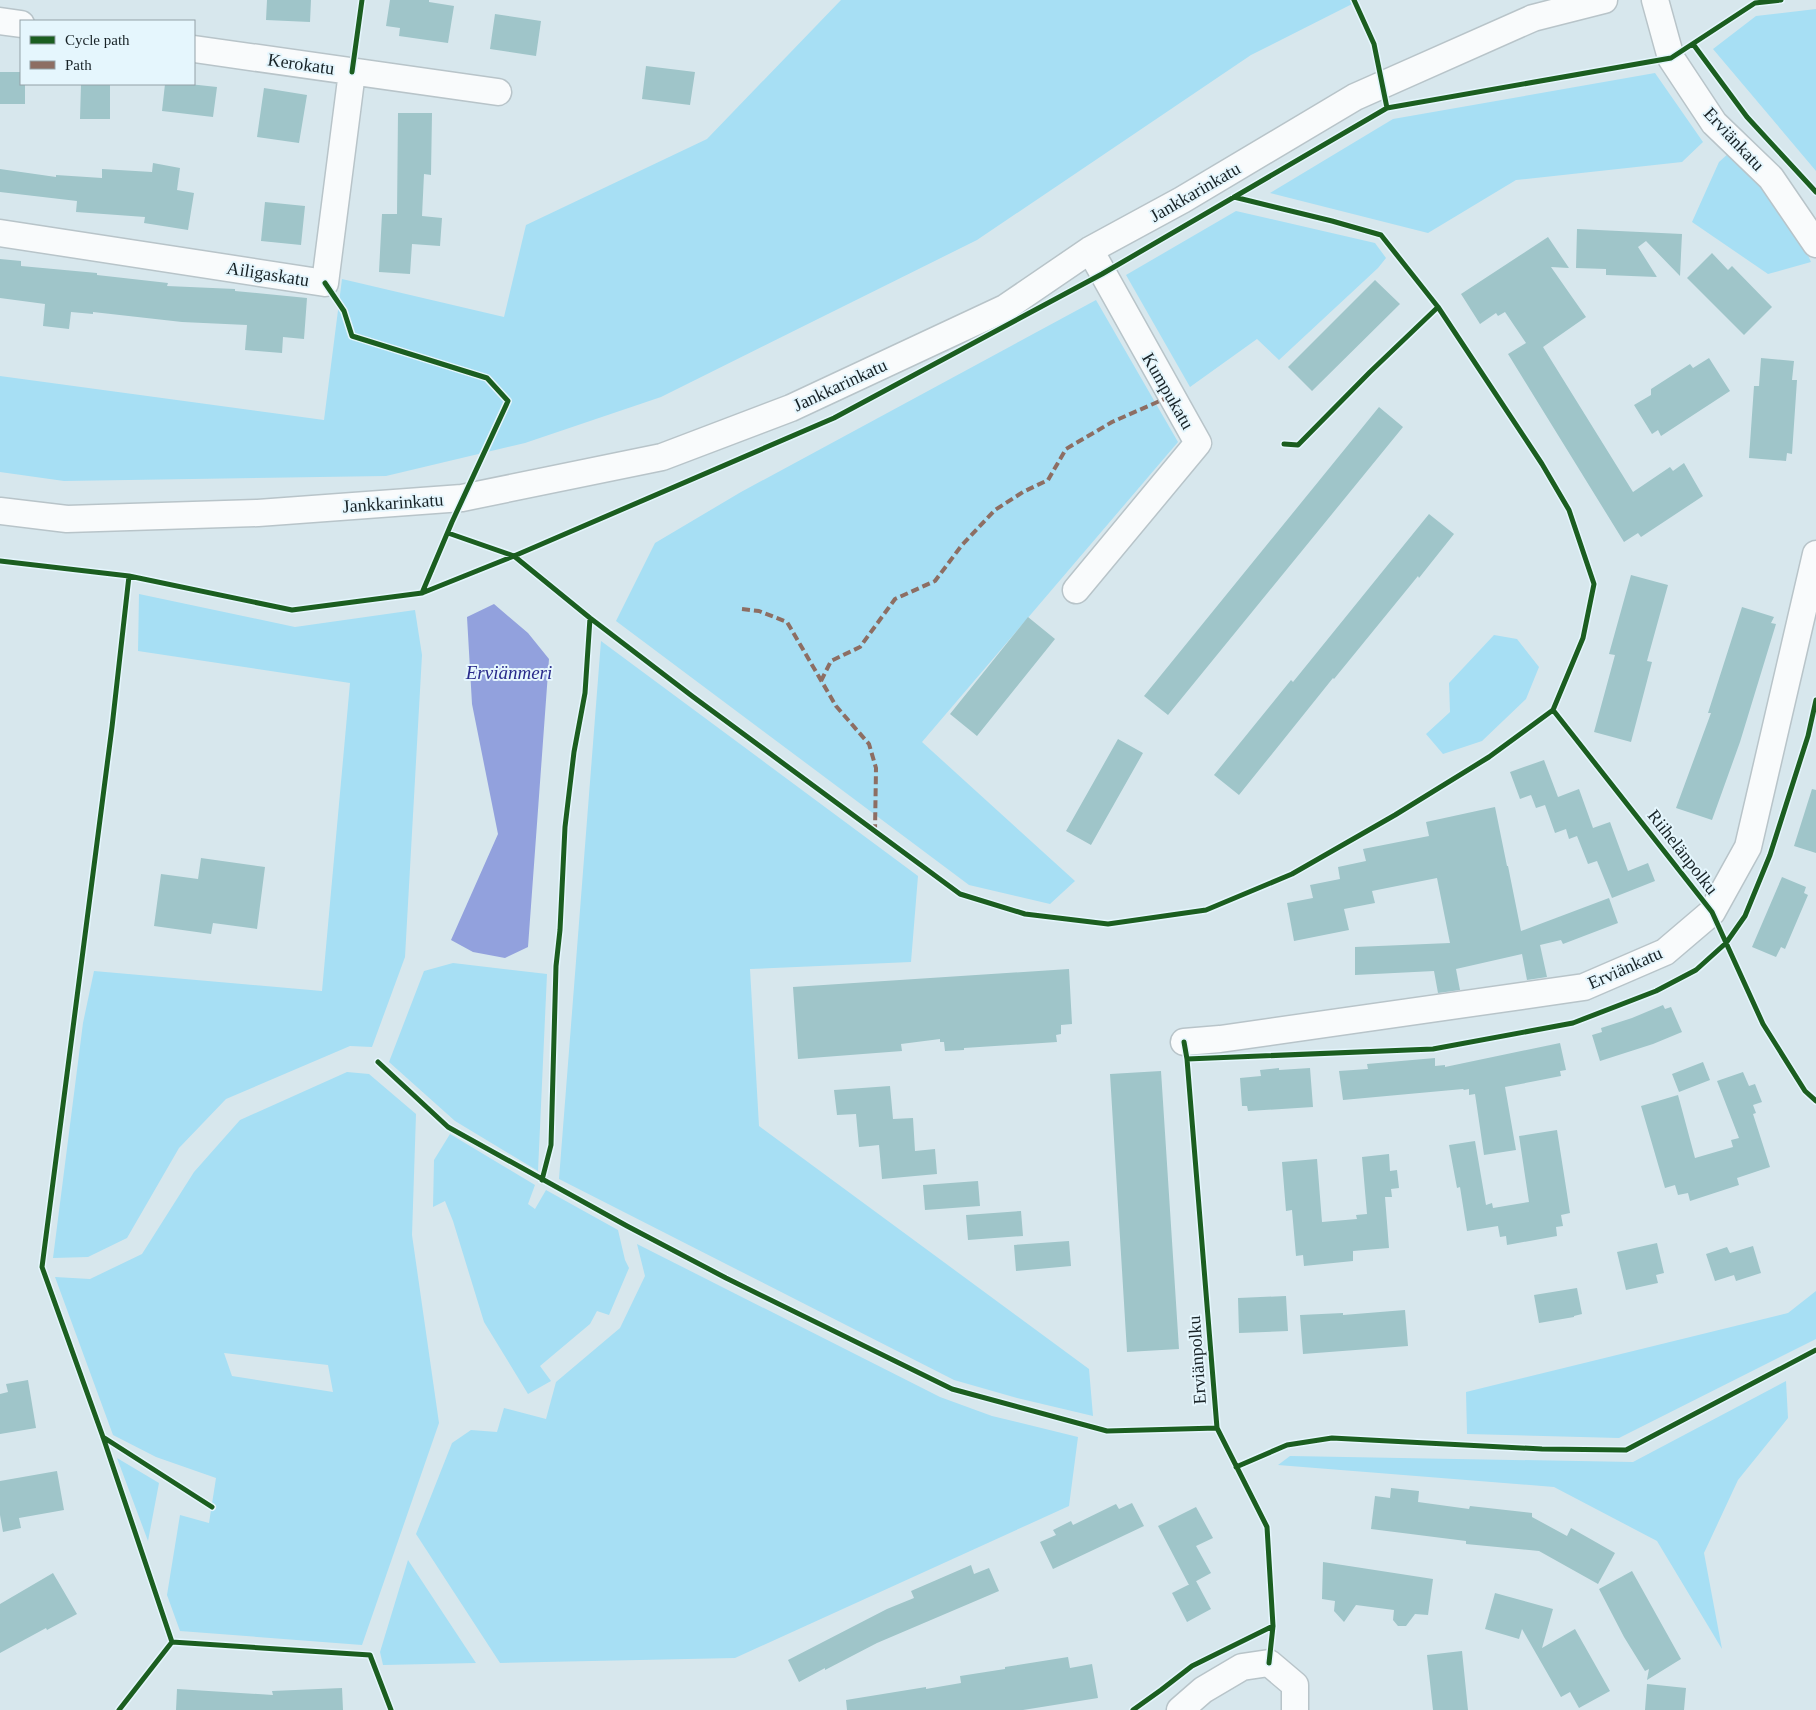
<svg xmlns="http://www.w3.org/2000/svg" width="1816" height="1710" viewBox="0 0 1816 1710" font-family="'Times New Roman',serif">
<rect width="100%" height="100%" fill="#d7e7ed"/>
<path fill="#a7dff4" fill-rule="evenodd" d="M 841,0 L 1360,0 L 1251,55 L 977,240 L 661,397 L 525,443 L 386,476 L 64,481 L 0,472 L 0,376 L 324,420 L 342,279 L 504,317 L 526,225 L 707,139 Z
M 1816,9 L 1816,171 L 1713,49 L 1756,16 Z
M 1655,73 L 1703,142 L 1682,162 L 1516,180 L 1428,233 L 1270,193 L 1393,119 Z
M 1730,152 L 1764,185 L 1805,248 L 1811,262 L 1768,274 L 1692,222 L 1719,162 Z
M 1236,211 L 1375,243 L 1386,258 L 1378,268 L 1279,360 L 1257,339 L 1190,387 L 1126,275 Z
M 1096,300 L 1178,442 L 922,742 L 1075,881 L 1050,904 L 969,885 L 616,621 L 655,543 L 741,492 Z
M 139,594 L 295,627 L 415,610 L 422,655 L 405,957 L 372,1047 L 350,1046 L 226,1099 L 179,1148 L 127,1238 L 88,1257 L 53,1258 L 83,1023 L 94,971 L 322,991 L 350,683 L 138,651 Z
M 1494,635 L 1517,639 L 1539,667 L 1526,699 L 1482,741 L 1443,754 L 1426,734 L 1450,712 L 1449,683 Z
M 601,641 L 918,876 L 911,962 L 750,969 L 759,1126 L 1089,1369 L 1093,1416 L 1017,1398 L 954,1380 L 559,1179 Z
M 453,963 L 547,974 L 538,1171 L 455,1121 L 389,1062 L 424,971 Z
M 347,1072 L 369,1074 L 416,1114 L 412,1235 L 439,1423 L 362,1645 L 180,1631 L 167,1595 L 180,1515 L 209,1523 L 216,1478 L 156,1457 L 113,1435 L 55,1277 L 90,1279 L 142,1254 L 194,1172 L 240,1120 ZM 224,1353 L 328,1365 L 333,1392 L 232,1376 Z
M 450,1134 L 535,1185 L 528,1204 L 535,1209 L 546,1190 L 618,1230 L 625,1260 L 629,1268 L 609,1315 L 597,1311 L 590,1324 L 540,1366 L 551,1381 L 528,1394 L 484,1322 L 453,1221 L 445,1201 L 433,1207 L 434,1160 Z
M 637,1244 L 940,1397 L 992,1416 L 1078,1437 L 1069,1506 L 735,1658 L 500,1663 L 416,1534 L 452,1443 L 471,1430 L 497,1432 L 504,1408 L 546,1419 L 556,1382 L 620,1328 L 645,1276 Z
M 1816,1291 L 1816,1339 L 1619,1438 L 1467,1434 L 1466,1392 L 1788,1313 Z
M 1786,1381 L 1788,1418 L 1738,1480 L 1704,1553 L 1722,1649 L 1657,1541 L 1554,1487 L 1278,1465 L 1290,1456 L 1633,1462 Z
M 117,1458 L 159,1483 L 148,1541 Z
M 408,1560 L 476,1663 L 383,1665 L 380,1652 Z"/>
<path fill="#92a1dd" d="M 494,604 L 528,633 L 549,659 L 528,947 L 505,958 L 473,952 L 451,940 L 498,834 L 472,704 L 467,617 Z"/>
<path fill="#9fc5c9" d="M 267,0 L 311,0 L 310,22 L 266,20 Z
M 390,0 L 429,0 L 429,2 L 454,6 L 448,43 L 399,36 L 400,28 L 386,26 Z
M 495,14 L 541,21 L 536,56 L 490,49 Z
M 646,66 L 695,72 L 690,105 L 642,99 Z
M 0,72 L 21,72 L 21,84 L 25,84 L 25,104 L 0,104 Z
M 81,84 L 110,84 L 110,119 L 80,119 Z
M 165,84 L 189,84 L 217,87 L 213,117 L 162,111 Z
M 264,88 L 307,95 L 299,143 L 257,137 Z
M 398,113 L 432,113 L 431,175 L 424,174 L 422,216 L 442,218 L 440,246 L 412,244 L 410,274 L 379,272 L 382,214 L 397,214 Z
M 153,163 L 180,168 L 177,190 L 194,193 L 188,230 L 144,223 L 145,217 L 76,212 L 77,201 L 0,192 L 0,169 L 56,177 L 56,175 L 102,178 L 102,169 L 152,172 Z
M 265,202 L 305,206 L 301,245 L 261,241 Z
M 1577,229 L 1682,234 L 1680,276 L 1646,241 L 1638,247 L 1657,277 L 1606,275 L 1606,269 L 1576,268 Z
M 1548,237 L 1569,268 L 1551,267 L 1586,317 L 1543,347 L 1633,492 L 1670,467 L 1673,471 L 1684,463 L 1703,496 L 1641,537 L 1638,533 L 1624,542 L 1508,354 L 1526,343 L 1505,312 L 1498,316 L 1496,313 L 1480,324 L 1461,294 Z
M 1712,253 L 1728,270 L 1732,266 L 1772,307 L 1744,335 L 1687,278 Z
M 0,259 L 21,261 L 21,266 L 97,273 L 97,275 L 168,283 L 167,286 L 235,289 L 235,291 L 307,298 L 304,339 L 283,337 L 282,353 L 245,350 L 247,325 L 182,322 L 93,312 L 93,314 L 71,312 L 69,329 L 43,326 L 45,304 L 0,298 Z
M 1375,280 L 1400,304 L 1312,391 L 1288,367 Z
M 1709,358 L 1730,391 L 1661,436 L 1658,430 L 1652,434 L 1634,405 L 1651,395 L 1651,389 L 1690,364 L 1693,368 Z
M 1761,358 L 1794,361 L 1792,380 L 1797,380 L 1792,454 L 1787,453 L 1786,461 L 1749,458 L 1754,386 L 1759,386 Z
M 1379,407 L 1403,427 L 1168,715 L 1144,696 Z
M 1429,514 L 1454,534 L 1419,578 L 1418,576 L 1334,679 L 1333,678 L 1239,795 L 1214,775 L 1291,680 L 1293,682 Z
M 1631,575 L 1668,585 L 1647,661 L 1652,662 L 1631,742 L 1594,732 L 1615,655 L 1609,654 Z
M 1742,607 L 1774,617 L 1771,623 L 1776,624 L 1740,742 L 1712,820 L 1676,808 L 1711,713 L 1708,713 Z
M 1028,617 L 1055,639 L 977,736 L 950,714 Z
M 1118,739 L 1143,753 L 1091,845 L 1066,831 Z
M 1544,760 L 1558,797 L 1579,789 L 1593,828 L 1610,822 L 1628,871 L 1648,863 L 1655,881 L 1612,898 L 1597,861 L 1588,864 L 1577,836 L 1569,839 L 1566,829 L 1555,833 L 1545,805 L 1536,808 L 1531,795 L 1520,799 L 1510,772 Z
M 1812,789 L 1816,790 L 1816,853 L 1794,846 Z
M 1495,807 L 1507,866 L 1508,866 L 1521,931 L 1609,898 L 1618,923 L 1563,944 L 1561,940 L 1540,945 L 1547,977 L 1527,980 L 1522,954 L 1456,969 L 1460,990 L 1438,993 L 1434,971 L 1355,975 L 1355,947 L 1450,943 L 1437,878 L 1372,891 L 1375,903 L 1344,909 L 1349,930 L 1294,941 L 1287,903 L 1313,898 L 1310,885 L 1340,879 L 1338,867 L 1366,861 L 1363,849 L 1429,836 L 1426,822 Z
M 201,858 L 265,867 L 257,929 L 213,923 L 211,934 L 154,926 L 161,874 L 198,879 Z
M 1782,877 L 1806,887 L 1804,893 L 1808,895 L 1785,949 L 1781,947 L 1776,957 L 1752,947 Z
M 1069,969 L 1072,1024 L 1061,1025 L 1061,1034 L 1056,1035 L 1057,1042 L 964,1048 L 964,1050 L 945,1051 L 944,1042 L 940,1042 L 940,1039 L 901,1044 L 902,1051 L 798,1059 L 793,987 Z
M 1663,1005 L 1665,1009 L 1671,1007 L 1682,1032 L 1653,1044 L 1600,1061 L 1592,1035 L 1602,1032 L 1601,1028 L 1632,1018 Z
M 1560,1043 L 1566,1070 L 1560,1071 L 1561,1076 L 1505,1087 L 1516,1150 L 1484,1155 L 1475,1094 L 1469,1095 L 1469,1089 L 1464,1090 L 1463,1089 L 1343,1100 L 1339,1071 L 1368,1069 L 1367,1064 L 1435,1058 L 1435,1066 L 1445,1065 L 1445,1067 Z
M 1703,1062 L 1710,1080 L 1679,1092 L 1672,1074 Z
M 1279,1068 L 1279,1070 L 1310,1068 L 1313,1107 L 1248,1111 L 1247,1106 L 1242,1106 L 1240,1078 L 1261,1076 L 1260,1070 Z
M 1161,1071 L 1179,1349 L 1127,1352 L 1110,1074 Z
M 1743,1072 L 1749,1086 L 1755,1084 L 1762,1102 L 1753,1105 L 1756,1113 L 1753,1114 L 1770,1167 L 1737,1178 L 1739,1185 L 1690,1201 L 1688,1193 L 1678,1195 L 1675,1185 L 1665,1188 L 1641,1106 L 1678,1095 L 1695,1158 L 1733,1147 L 1731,1140 L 1739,1138 L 1717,1081 Z
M 890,1086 L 893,1119 L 913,1118 L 915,1151 L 935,1149 L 937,1174 L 882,1179 L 879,1145 L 859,1147 L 856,1114 L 837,1115 L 834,1090 Z
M 1557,1130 L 1570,1213 L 1561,1215 L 1563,1226 L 1556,1227 L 1557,1236 L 1507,1245 L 1506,1236 L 1500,1237 L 1498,1226 L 1467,1231 L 1460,1187 L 1457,1188 L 1449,1145 L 1475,1141 L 1486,1205 L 1492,1203 L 1493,1208 L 1529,1202 L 1519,1136 Z
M 1389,1154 L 1390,1171 L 1397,1170 L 1399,1188 L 1391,1189 L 1392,1197 L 1385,1197 L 1389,1248 L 1353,1251 L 1353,1261 L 1304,1266 L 1303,1255 L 1296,1256 L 1292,1210 L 1286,1211 L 1282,1162 L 1317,1159 L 1322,1222 L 1357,1219 L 1356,1215 L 1367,1214 L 1362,1157 Z
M 978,1181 L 980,1206 L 925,1210 L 923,1185 Z
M 1021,1211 L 1023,1236 L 968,1240 L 966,1215 Z
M 1069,1241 L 1071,1266 L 1016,1271 L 1014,1245 Z
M 1657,1243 L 1664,1273 L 1656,1275 L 1658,1283 L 1626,1290 L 1617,1252 Z
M 1753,1246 L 1761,1273 L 1736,1281 L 1734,1275 L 1715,1281 L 1706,1254 L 1727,1247 L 1730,1253 Z
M 1577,1288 L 1582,1314 L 1574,1316 L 1574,1317 L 1539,1323 L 1534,1295 Z
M 1286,1296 L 1288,1331 L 1239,1333 L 1238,1298 Z
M 1405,1310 L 1408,1346 L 1303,1354 L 1300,1315 L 1343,1313 L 1343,1315 Z
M 28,1380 L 36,1428 L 0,1434 L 0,1394 L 8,1392 L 6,1384 Z
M 57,1471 L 64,1510 L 19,1518 L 21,1528 L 3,1532 L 0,1515 L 0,1481 Z
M 1391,1488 L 1419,1491 L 1418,1502 L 1469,1509 L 1470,1506 L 1532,1513 L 1532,1517 L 1567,1536 L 1571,1528 L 1615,1553 L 1598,1584 L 1539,1551 L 1466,1544 L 1466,1541 L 1371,1529 L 1375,1496 L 1390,1498 Z
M 1132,1503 L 1144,1526 L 1053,1569 L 1040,1542 L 1056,1535 L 1053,1530 L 1071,1521 L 1073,1525 L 1116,1504 L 1119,1509 Z
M 1196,1507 L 1213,1538 L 1196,1546 L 1211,1573 L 1189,1585 L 1158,1526 Z
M 1323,1562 L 1433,1579 L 1428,1615 L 1415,1614 L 1406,1626 L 1398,1626 L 1393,1620 L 1394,1610 L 1356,1605 L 1344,1622 L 1334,1611 L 1335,1601 L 1322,1599 Z
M 971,1565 L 974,1574 L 989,1568 L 999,1591 L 877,1643 L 825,1670 L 825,1668 L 799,1682 L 788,1660 L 887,1609 L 914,1598 L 911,1591 Z
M 1632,1571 L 1681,1659 L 1647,1680 L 1649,1669 L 1645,1671 L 1624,1637 L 1599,1589 Z
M 53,1573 L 77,1614 L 47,1630 L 46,1628 L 0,1653 L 0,1604 Z
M 1196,1581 L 1211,1609 L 1187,1622 L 1172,1593 Z
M 1495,1593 L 1553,1609 L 1542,1648 L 1575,1629 L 1610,1691 L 1579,1708 L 1570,1692 L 1561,1697 L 1522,1629 L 1519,1639 L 1485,1629 Z
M 1462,1651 L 1468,1710 L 1433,1710 L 1427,1655 Z
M 1068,1657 L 1070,1668 L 1092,1664 L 1098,1698 L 1023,1710 L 847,1710 L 846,1700 L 926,1687 L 926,1689 L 961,1683 L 960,1676 L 1005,1669 L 1005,1667 Z
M 1647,1684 L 1686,1688 L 1684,1710 L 1645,1710 Z
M 342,1688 L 343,1710 L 176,1710 L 177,1689 L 273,1695 L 272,1691 Z"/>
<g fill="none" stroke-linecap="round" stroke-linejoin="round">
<defs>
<path id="minor" d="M 1655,0 L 1671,58 L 1714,123 L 1771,178 L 1816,244
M 0,21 L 21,24
M 194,49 L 498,92
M 0,233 L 325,283 L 352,72
M 0,511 L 67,519 L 258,513 L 462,498 L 662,457 L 791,408 L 1005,308 L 1090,250 L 1182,200 L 1355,97 L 1533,18 L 1604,0
M 1076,590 L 1198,443 L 1090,250
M 1184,1042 L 1220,1039 L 1584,987 L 1665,952 L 1712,912 L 1748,847 L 1816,554
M 1180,1710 L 1203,1690 L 1242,1667 L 1269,1663 L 1295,1685 L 1295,1710"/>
</defs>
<use href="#minor" stroke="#b8c4c9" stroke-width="29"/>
<use href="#minor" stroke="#f9fbfc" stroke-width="26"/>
<path stroke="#8d6e63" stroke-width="4" stroke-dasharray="8 4" stroke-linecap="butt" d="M 742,609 L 759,611 L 787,622 L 836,706 L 869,744 L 876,768 L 875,831
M 821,681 L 831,661 L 860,647 L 895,599 L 935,581 L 962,545 L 995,510 L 1023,492 L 1048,480 L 1066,449 L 1112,422 L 1171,396"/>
<defs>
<path id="cycleway" d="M 1354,0 L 1374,44 L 1387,108
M 1693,44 L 1747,117 L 1816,192
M 352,72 L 362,0
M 325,283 L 344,311 L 352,336 L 487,378 L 508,401 L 452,522 L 422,593
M 1284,444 L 1298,445 L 1370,372 L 1438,307
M 448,533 L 514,556 L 590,618 L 692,696 L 960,894 L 1025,914 L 1108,924 L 1206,910 L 1292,874 L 1395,815 L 1489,757 L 1553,710 L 1583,638 L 1594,584 L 1569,510 L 1542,464 L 1438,307 L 1381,235 L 1332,221 L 1234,197
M 0,561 L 129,576 L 112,727 L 42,1267 L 103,1437 L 172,1642
M 129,576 L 292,610 L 422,593 L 514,556 L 834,418 L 1102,274 L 1387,108 L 1671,58 L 1755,3 L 1781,0
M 1553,710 L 1712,912 L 1763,1024 L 1805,1091 L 1816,1101
M 1184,1042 L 1187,1059 L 1217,1428 L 1267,1527 L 1273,1626 L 1269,1663
M 1187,1059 L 1433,1049 L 1573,1023 L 1656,991 L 1696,970 L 1726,943 L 1745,916 L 1770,855 L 1808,736 L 1816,700
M 378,1062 L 448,1127 L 627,1226 L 726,1278 L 952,1389 L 1107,1431 L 1217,1428
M 542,1180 L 551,1145 L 556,966 L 560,930 L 565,827 L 574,752 L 585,693 L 590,618
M 103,1437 L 212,1507
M 1236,1467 L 1287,1445 L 1332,1438 L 1542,1449 L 1626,1450 L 1816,1350
M 119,1710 L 172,1642 L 370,1655 L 391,1710
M 1133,1710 L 1161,1690 L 1192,1666 L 1273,1626"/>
</defs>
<use href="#cycleway" stroke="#e5f6fd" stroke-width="8"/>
<use href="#cycleway" stroke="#1b5e20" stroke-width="5"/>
</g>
<g text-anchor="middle" stroke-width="4" stroke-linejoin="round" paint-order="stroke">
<g font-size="18" fill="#172226" stroke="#e5f6fd">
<text transform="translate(301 64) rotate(8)" y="6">Kerokatu</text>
<text transform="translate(1734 139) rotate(47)" y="6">Erviänkatu</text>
<text transform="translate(1195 192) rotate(-30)" y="6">Jankkarinkatu</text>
<text transform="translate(268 274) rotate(9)" y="6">Ailigaskatu</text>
<text transform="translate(840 385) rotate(-25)" y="6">Jankkarinkatu</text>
<text transform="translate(1168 391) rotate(60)" y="6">Kumpukatu</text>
<text transform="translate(393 503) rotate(-4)" y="6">Jankkarinkatu</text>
<text transform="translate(1683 852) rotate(52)" y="6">Riihelänpolku</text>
<text transform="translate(1625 968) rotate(-24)" y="6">Erviänkatu</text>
<text transform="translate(1197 1360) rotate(-94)" y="6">Erviänpolku</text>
</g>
<g font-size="19" font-style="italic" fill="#292b8b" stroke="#e5f6fd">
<text x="509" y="679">Erviänmeri</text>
</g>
</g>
<rect x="20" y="20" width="175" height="65" fill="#e5f6fd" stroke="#93a1a7"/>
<rect x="30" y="36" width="25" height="8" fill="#1b5e20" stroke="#93a1a7"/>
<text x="65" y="45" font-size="15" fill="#172226">Cycle path</text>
<rect x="30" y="61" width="25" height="8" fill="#8d6e63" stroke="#93a1a7"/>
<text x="65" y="70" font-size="15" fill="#172226">Path</text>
</svg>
